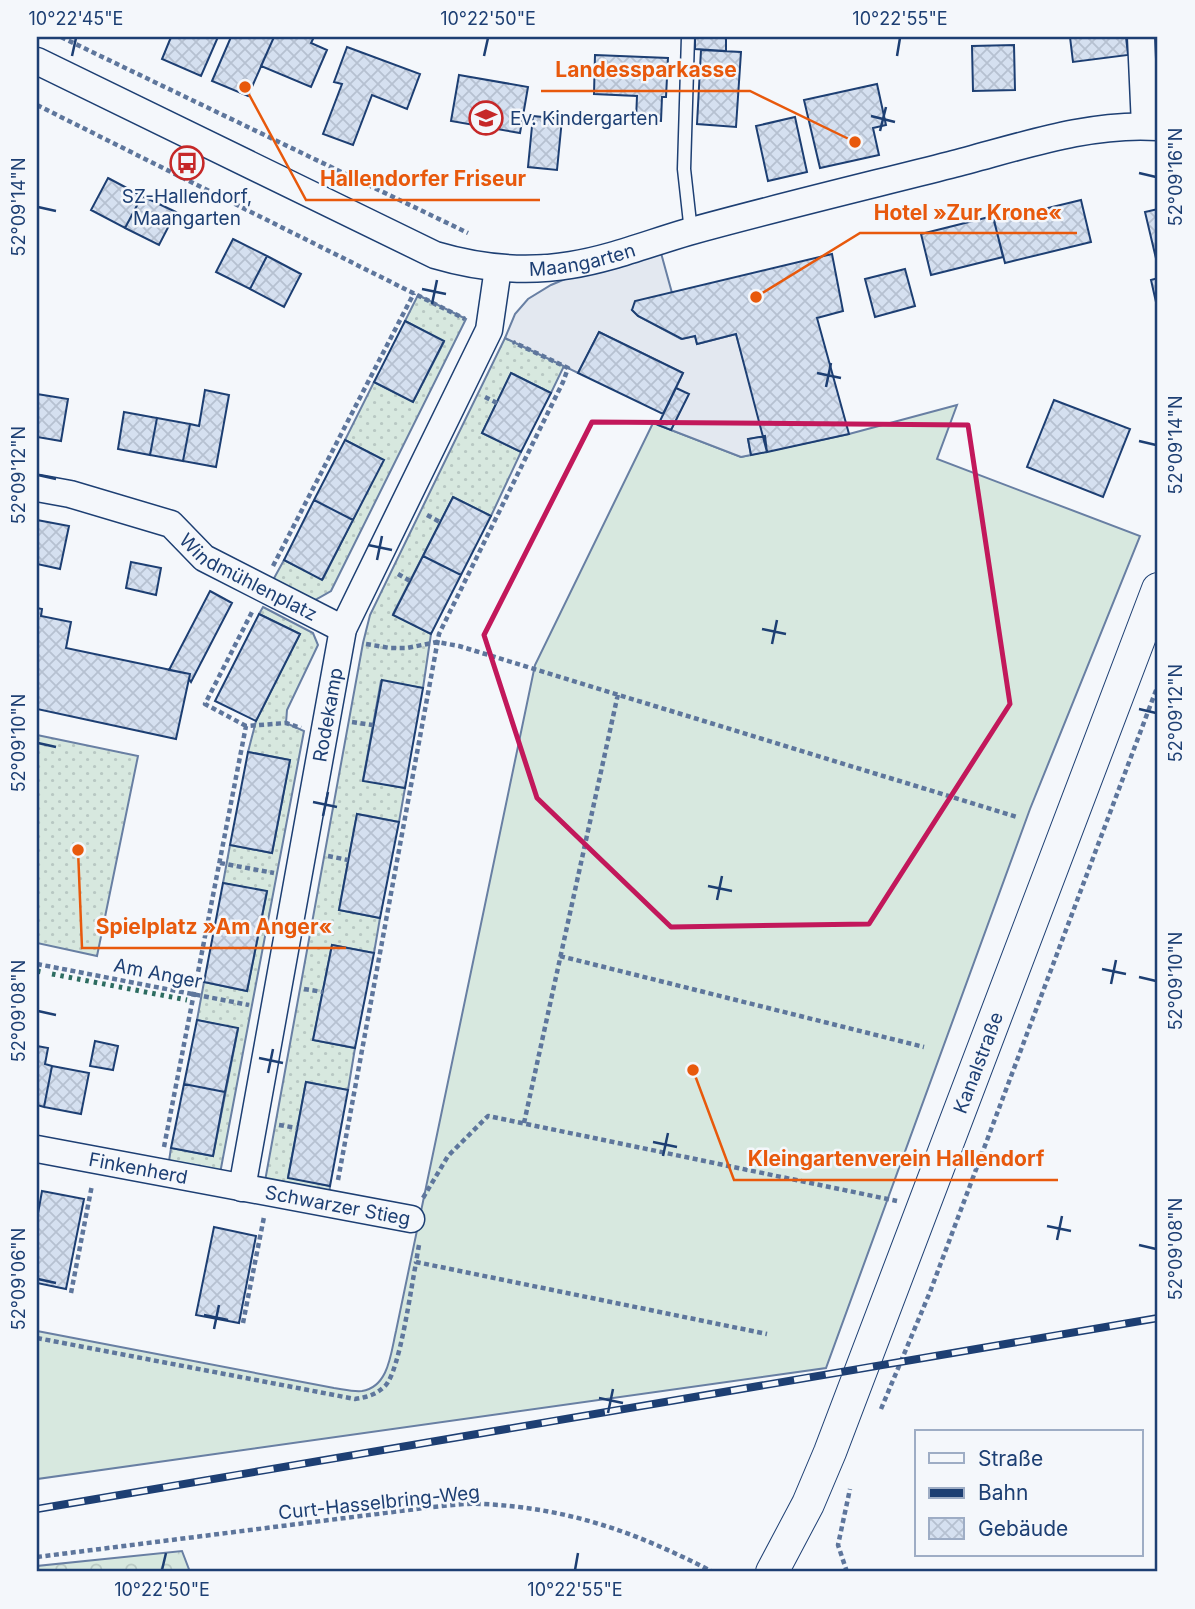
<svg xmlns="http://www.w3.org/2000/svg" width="1195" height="1609" viewBox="0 0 1195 1609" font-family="Inter,sans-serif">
<defs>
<pattern id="grass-dots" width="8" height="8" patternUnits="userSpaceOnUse" patternTransform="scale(1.75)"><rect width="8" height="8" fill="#d7e8df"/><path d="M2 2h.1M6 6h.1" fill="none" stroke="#b8c8c3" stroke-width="1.8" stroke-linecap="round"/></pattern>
<pattern id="forest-crowns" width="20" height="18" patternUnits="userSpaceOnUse" patternTransform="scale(1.75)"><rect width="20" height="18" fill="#d7e8df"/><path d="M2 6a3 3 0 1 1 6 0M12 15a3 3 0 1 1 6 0" fill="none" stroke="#b8c8c3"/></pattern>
<pattern id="building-cross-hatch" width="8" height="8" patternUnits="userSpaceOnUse" patternTransform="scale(1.75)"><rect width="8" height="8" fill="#d5e0f0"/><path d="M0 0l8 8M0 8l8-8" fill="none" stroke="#b6c1d1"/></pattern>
</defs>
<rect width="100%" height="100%" fill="#f4f7fb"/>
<path fill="url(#grass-dots)" stroke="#687fa3" stroke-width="2" d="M 418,295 L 466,319 L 331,591 L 315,600 L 273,580 L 284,560 L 323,579 L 383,460 L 345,440 L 374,382 L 413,402 L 444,342 L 405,321 Z
M 505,338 L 564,366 L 551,393 L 511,373 L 482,433 L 521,452 L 491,516 L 453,497 L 393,614 L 431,634 L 423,688 L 381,681 L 363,780 L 405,788 L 399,822 L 357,814 L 339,910 L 380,918 L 374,953 L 332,945 L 313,1040 L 355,1048 L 348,1090 L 306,1082 L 288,1177 L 330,1186 L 328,1204 L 263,1192 L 363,643 L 370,615 Z
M 263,607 L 313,633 L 318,645 L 287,710 L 286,723 L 304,731 L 218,1184 L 167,1174 L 171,1148 L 213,1156 L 238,1029 L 197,1020 L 204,982 L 247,991 L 267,892 L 223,883 L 230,845 L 272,853 L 290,760 L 248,752 L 256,721 L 300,634 L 259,614 Z
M 37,735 L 138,756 L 97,956 L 37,943 Z"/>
<path fill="url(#forest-crowns)" stroke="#687fa3" stroke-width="2" d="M 182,1551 L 190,1572 L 37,1572 L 37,1566 Z"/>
<path fill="#d7e8df" stroke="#687fa3" stroke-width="2" d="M 957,405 L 937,459 L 1140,536 L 1030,809 L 826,1368 L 37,1479 L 37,1331 L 334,1388 C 342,1389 353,1392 362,1391 C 389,1387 391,1352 396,1331 L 535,665 L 653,423 L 741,457 L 849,434 Z"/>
<path fill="#e3e8f0" stroke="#687fa3" stroke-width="2" d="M 661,253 L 672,293 L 632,310 L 638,316 L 681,339 L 695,336 L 697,344 L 736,334 L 765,436 L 748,439 L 751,455 L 741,457 L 671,430 L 688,395 L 676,388 L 683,373 L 599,332 L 578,373 L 505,338 L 515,314 L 528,299 L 551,285 L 577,274 Z"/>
<path fill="url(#building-cross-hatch)" stroke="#1d3f73" stroke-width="2" d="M 171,37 L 218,37 L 201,76 L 162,59 Z
M 231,37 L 274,37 L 248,96 L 212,81 Z
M 274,37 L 314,37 L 311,43 L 327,50 L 311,87 L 261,66 Z
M 695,37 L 726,37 L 726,51 L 695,49 Z
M 1070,37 L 1126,37 L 1128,55 L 1073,62 Z
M 1014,45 L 1015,90 L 973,91 L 972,46 Z
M 347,47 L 420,74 L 407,109 L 372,95 L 353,145 L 323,134 L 342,84 L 334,82 Z
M 701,50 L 741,52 L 736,127 L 697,124 Z
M 595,55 L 668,58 L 666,97 L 662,97 L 661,121 L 636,120 L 637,96 L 594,94 Z
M 459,75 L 528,87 L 520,133 L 451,121 Z
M 877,84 L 886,125 L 873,128 L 879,155 L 820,168 L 804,100 Z
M 533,116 L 562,119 L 557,170 L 528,167 Z
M 795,117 L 807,172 L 768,181 L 756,126 Z
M 108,178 L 142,196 L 125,228 L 91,210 Z
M 142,196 L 176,212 L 159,245 L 125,228 Z
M 1081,200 L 1091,242 L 1005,263 L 994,221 Z
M 1158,209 L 1158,267 L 1145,212 Z
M 993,216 L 1003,257 L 931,275 L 921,234 Z
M 233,239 L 267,256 L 250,289 L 216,272 Z
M 832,254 L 843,311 L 817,318 L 849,434 L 767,452 L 736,334 L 697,344 L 695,336 L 682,339 L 638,316 L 632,310 L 635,301 Z
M 267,256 L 301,274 L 284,307 L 250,289 Z
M 905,269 L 915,306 L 875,317 L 865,279 Z
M 1158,278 L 1158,311 L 1151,280 Z
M 405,321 L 444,341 L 413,402 L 374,382 Z
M 599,332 L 683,373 L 663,414 L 578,373 Z
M 511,373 L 551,393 L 521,452 L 482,433 Z
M 676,388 L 689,394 L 671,430 L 658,425 Z
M 205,390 L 229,395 L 216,467 L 183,461 L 190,424 L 199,426 Z
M 37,394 L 68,399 L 61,441 L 37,437 Z
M 1054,400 L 1130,429 L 1103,497 L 1027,467 Z
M 124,412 L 157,418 L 150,455 L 118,449 Z
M 157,418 L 190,424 L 183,461 L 150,455 Z
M 765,436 L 767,452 L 751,455 L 748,439 Z
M 345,440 L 384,460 L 353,520 L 314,500 Z
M 453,497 L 491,516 L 461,575 L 423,556 Z
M 314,500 L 353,520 L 322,580 L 284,560 Z
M 37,520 L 69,526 L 60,569 L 37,564 Z
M 423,556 L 461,575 L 431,634 L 393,615 Z
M 131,562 L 161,568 L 156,595 L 126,588 Z
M 210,591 L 232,603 L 191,682 L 189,679 L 190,674 L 169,670 Z
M 37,608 L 42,609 L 41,616 L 71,622 L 66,648 L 190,674 L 176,739 L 37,709 Z
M 259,614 L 300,634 L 256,721 L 215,701 Z
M 382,680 L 423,688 L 405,788 L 363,781 Z
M 248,752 L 290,760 L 272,853 L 230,845 Z
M 357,814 L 399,822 L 380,918 L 339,910 Z
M 223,883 L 267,891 L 247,991 L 204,982 Z
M 332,945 L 374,953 L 355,1048 L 313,1040 Z
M 197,1020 L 238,1028 L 225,1092 L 184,1084 Z
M 95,1041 L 118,1046 L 113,1070 L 90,1066 Z
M 37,1046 L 48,1048 L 45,1064 L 52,1066 L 44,1107 L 37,1105 Z
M 52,1066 L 89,1073 L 81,1114 L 44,1107 Z
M 306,1082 L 348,1090 L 330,1186 L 288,1178 Z
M 184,1084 L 225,1092 L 213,1156 L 171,1148 Z
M 42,1191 L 84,1199 L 66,1289 L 37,1283 L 37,1219 Z
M 214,1227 L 256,1236 L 239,1323 L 196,1315 Z"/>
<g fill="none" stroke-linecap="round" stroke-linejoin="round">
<defs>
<path id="service" d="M 688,37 L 684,169 L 691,232"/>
<g id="minor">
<path d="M 1141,37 L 1145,126"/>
<path id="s1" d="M 37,61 L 435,255 C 479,268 524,273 571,265 C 610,259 650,243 688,232 C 775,208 863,187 950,165 C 1017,148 1088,122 1158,127"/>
<path id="s2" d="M 37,488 L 70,494 L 171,524 L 204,558 L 343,629"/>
<path id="s3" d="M 37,1149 L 411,1219"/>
<path id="s4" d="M 242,1188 L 343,629 L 489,330 L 498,268"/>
</g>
<g id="tertiary">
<path id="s5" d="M 772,1572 L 808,1504 L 830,1452 L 1158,589"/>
</g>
</defs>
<use href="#service" stroke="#1d3f73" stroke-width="15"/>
<use href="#minor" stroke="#1d3f73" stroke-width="29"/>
<use href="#tertiary" stroke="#1d3f73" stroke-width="34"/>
<path stroke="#5e769c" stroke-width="4.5" stroke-dasharray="5 3.5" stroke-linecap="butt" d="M 61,37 L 468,233
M 37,105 L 465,319
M 485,397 L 497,403
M 427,515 L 440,522
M 273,566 L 414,293
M 398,574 L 410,581
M 366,644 L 390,648 L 407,648 L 437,642 L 459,646 L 1017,817
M 352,722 L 373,725
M 246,726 L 205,704 L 252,612
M 328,856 L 348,860
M 220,863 L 274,873
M 560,956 L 924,1047
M 37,964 L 249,1005
M 304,989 L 323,992
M 524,1123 L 618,694
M 279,1125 L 297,1128
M 164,1147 L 246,726 L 286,723 L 301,728
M 338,1180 L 439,634 L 563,382 L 568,368 L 513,342
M 423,1198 L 448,1156 L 488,1116 L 897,1201
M 419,1245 L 416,1262 L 767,1334
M 71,1293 L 92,1185
M 243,1323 L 264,1217
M 37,1338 L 355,1399 C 367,1397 376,1395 385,1386 C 400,1371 411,1287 416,1263
M 881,1409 L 930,1292 L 1158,685
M 37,1557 L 424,1508 C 443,1506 463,1503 483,1504 C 569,1508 638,1533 713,1572
M 847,1572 L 838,1545 L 850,1489"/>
<use href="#service" stroke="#f4f7fb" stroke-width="12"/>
<use href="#minor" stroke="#f4f7fb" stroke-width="26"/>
<use href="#tertiary" stroke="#f4f7fb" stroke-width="32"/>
<defs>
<path id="rail" d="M 37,1509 L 1158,1318"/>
</defs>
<use href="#rail" stroke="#1d3f73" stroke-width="8"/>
<use href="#rail" stroke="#f4f7fb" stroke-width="5" stroke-dasharray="16" stroke-linecap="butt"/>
<path stroke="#2c6c60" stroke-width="5" stroke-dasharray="3.5 5" stroke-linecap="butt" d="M 37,971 L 42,972
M 52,974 L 187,1000"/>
</g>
<path fill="none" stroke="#c2185b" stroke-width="5" stroke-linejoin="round" d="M 592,422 L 968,425 L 1010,704 L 869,924 L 671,927 L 537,798 L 484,635 Z"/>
<path fill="none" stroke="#1d3f73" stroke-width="2.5" d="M 72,56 L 76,38M 484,56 L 488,38M 897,56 L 900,38M 871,116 L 895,122M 880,131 L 886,107M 1139,173 L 1156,177M 38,207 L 56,211M 422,289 L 446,294M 432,304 L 437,280M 817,373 L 841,378M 826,387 L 831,363M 1139,441 L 1156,445M 38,475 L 56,479M 368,545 L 392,550M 377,560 L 382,536M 762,629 L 786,634M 772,644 L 777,620M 1139,709 L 1156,713M 38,743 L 56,747M 313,802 L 337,807M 323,816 L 328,792M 708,886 L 732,891M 717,900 L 722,876M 1102,969 L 1126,974M 1139,977 L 1156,981M 1111,984 L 1116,960M 38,1011 L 56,1015M 259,1058 L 283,1063M 268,1073 L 273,1049M 653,1142 L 677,1147M 663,1156 L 668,1133M 1047,1226 L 1071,1231M 1057,1240 L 1062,1216M 1139,1245 L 1156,1249M 38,1279 L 56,1283M 204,1315 L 228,1320M 214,1329 L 219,1305M 599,1398 L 623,1403M 608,1413 L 613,1389M 162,1570 L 166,1553M 575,1570 L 578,1553"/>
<defs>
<symbol id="school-ring" viewBox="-11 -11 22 22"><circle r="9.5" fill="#f4f7fb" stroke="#c62828" stroke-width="1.5"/><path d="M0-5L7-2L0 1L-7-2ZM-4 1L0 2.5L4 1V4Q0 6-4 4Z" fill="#c62828"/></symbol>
<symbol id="bus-ring" viewBox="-11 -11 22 22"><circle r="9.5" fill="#f4f7fb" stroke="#c62828" stroke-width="1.5"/><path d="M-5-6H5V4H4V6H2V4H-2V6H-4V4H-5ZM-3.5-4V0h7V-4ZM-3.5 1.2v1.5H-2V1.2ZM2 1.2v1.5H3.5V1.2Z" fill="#c62828"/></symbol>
</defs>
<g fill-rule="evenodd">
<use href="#school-ring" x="467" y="99" width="38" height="38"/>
<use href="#bus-ring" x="168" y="144" width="38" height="38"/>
</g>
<g text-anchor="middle" stroke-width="5" stroke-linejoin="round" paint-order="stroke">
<g font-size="19" fill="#1d3f73" stroke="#f4f7fb" text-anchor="start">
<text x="510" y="125">Ev. Kindergarten</text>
<text x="187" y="203" text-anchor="middle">SZ-Hallendorf,<tspan x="187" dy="22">Maangarten</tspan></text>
</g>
<g font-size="19" fill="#1d3f73" stroke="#f4f7fb">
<text dy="7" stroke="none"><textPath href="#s1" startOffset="592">Maangarten</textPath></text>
<text dy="7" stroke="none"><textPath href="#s2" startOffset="234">Windmühlenplatz</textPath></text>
<text dy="7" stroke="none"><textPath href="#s4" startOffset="481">Rodekamp</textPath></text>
<text transform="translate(158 973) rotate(11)" y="7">Am Anger</text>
<text dy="7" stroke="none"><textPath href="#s5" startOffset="550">Kanalstraße</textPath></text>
<text dy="7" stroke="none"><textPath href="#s3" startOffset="103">Finkenherd</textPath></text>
<text dy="7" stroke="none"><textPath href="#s3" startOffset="306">Schwarzer Stieg</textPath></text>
<text transform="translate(379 1502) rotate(-6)" y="7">Curt-Hasselbring-Weg</text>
</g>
</g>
<path fill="none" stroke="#e8590c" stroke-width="2.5" d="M855 142L750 91H541M245 87L306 200H540M756 297L860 233H1077M78 850L82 948H346M693 1070L734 1180H1058"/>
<g fill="#e8590c" stroke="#f4f7fb" stroke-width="2.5">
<circle cx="855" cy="142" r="7"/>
<circle cx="245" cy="87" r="7"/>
<circle cx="756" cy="297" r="7"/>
<circle cx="78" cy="850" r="7"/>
<circle cx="693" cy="1070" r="7"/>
</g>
<g font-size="21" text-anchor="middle" font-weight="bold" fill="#e8590c" stroke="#f4f7fb" stroke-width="5" stroke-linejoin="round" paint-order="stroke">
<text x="646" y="77">Landessparkasse</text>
<text x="423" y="186">Hallendorfer Friseur</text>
<text x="968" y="220">Hotel »Zur Krone«</text>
<text x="214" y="934">Spielplatz »Am Anger«</text>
<text x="896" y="1166">Kleingartenverein Hallendorf</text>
</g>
<rect width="1195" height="1609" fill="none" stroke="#f4f7fb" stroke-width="77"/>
<rect x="915" y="1430" width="228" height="126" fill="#f4f7fb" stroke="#9eadc5" stroke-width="2"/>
<rect x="929" y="1453" width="35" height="10" fill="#f4f7fb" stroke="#9eadc5" stroke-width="2"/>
<text x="978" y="1466" font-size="21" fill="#1d3f73">Straße</text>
<rect x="929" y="1488" width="35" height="10" fill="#1d3f73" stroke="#9eadc5" stroke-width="2"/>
<text x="978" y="1500" font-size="21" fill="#1d3f73">Bahn</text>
<rect x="929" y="1518" width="35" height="21" fill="url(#building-cross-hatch)" stroke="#9eadc5" stroke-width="2"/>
<text x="978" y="1536" font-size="21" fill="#1d3f73">Gebäude</text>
<rect x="38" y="38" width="1118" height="1532" fill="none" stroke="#1d3f73" stroke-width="2.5"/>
<g font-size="18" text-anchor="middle" fill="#1d3f73">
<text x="76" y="25">10°22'45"E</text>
<text x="488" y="25">10°22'50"E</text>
<text x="900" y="25">10°22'55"E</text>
<text transform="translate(1176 177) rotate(-90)" y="6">52°09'16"N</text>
<text transform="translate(19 207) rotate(-90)" y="6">52°09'14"N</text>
<text transform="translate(1176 445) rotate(-90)" y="6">52°09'14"N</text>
<text transform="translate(19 475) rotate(-90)" y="6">52°09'12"N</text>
<text transform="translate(1176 713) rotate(-90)" y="6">52°09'12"N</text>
<text transform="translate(19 743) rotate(-90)" y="6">52°09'10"N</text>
<text transform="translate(1176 981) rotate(-90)" y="6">52°09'10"N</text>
<text transform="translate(19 1011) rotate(-90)" y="6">52°09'08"N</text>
<text transform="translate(1176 1249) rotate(-90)" y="6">52°09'08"N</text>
<text transform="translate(19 1279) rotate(-90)" y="6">52°09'06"N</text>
<text x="162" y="1596">10°22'50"E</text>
<text x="575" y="1596">10°22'55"E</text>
</g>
</svg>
